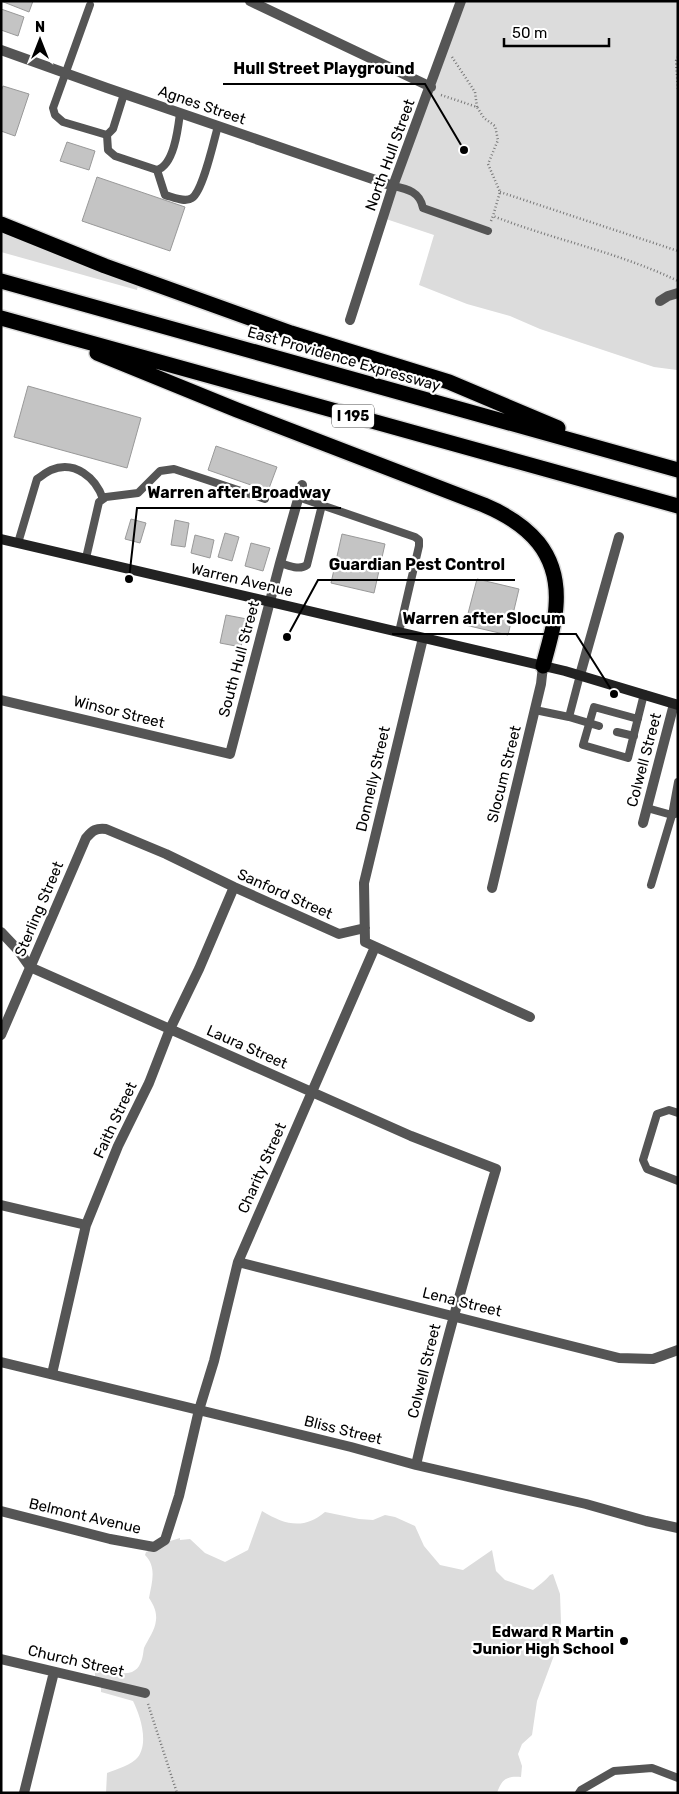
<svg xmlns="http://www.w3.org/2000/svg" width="679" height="1794" viewBox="0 0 679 1794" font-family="Rubik,sans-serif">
<rect width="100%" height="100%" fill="#fff"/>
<path fill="#dcdcdc" d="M 459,1 L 678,1 L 677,370 L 654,367 L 540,329 L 510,316 L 467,304 L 419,285 L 434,235 L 383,218 Z
M 1,230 L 138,285 L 137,290 L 1,252 Z
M 262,1511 C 285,1525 304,1530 325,1512 L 359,1519 L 373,1520 L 385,1515 L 395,1517 L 415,1526 L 424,1546 L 440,1565 L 463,1570 L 492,1550 L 496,1571 L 505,1580 L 533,1590 C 539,1585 545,1581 550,1575 L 553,1574 L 560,1594 L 561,1622 L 559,1642 L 537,1701 L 532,1735 L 522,1744 L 518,1754 L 522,1766 L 521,1777 C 506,1776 502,1779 497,1793 L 106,1793 L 107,1773 C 117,1769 132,1765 138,1757 C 149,1742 140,1715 133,1701 L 101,1692 L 101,1683 L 95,1679 L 95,1671 L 97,1669 C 109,1669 120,1676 132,1672 C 136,1670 139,1667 140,1664 C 143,1659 143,1653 144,1648 C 148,1639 155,1631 156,1620 C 157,1611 153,1604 149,1598 C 152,1582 157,1567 145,1555 L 146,1552 L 167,1542 L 180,1538 L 180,1540 L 190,1539 L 205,1553 L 225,1562 L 248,1550 Z"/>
<path fill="#c4c4c4" stroke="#999" d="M 1,1 L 33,1 L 29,12 Z
M 1,9 L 24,17 L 18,36 L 1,30 Z
M 3,86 L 29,94 L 15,136 L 1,131 L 1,91 Z
M 67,142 L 95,151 L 89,170 L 60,161 Z
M 97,177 L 185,207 L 170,251 L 82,221 Z
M 28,386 L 141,418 L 127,468 L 14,437 Z
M 216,446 L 277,467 L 268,491 L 208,470 Z
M 131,519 L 146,523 L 140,543 L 125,539 Z
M 175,520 L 189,523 L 185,547 L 171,545 Z
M 225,533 L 239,537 L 232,561 L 218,557 Z
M 342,534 L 385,544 L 374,593 L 331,583 Z
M 195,535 L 214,540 L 210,558 L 191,553 Z
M 251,543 L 270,548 L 263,571 L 245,566 Z
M 477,579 L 519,589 L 508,635 L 465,625 Z
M 226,615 L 247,619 L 241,647 L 220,643 Z"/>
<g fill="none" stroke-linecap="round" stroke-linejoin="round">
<defs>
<path id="highway" d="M 1,224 L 105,266 L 291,333 L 449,382 L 558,428
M 1,281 L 678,470
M 1,318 L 678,506
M 97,353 L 237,410 L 484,505 C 529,524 560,553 556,606 C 555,626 548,646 543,666"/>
</defs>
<use href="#highway" stroke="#dbdbdb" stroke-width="18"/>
<path stroke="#777" stroke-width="2.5" stroke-dasharray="1 2.5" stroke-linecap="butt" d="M 452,57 L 475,92 L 477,107
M 678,57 L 676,61 L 678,90
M 441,95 L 477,107 L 484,118 L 495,126 L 498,140 L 488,164 L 500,192 L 493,216
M 500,192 L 678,251
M 491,221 L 493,216 C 554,240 618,252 678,281
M 148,1704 L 177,1793"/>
<path stroke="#555" stroke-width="8" d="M 90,5 L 53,108 L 55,115 L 63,122 L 107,135 L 113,129 L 124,94
M 107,135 L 108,150 L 115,156 L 157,170 C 174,165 178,129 180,113
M 157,170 L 165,195 C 173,197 185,203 192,198 C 203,191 214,140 218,126
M 393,186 C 408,189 420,192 423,208 L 488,231
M 298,497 L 415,537 L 419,540 L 419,546 L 399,632
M 18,543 L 37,479 C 42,476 46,472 51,470 C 75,460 96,478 103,499
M 86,558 L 99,502 L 106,497 L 138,493 L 160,471 L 174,469 L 265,499
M 280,563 C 288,565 299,571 307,565 L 322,505
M 535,710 L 569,717 L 580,675
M 569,717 L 599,726
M 638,719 L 594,707 L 583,745 L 628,758 L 644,694
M 617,732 L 634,736
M 647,808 L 672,815 L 678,813
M 651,885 L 672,815 L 678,782
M 678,1113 L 669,1110 L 657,1114 L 643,1160 L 647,1169 L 678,1181
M 579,1793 L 581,1790 L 614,1771 L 652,1768 L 678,1778"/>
<path stroke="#555" stroke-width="10" d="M 250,1 L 431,87
M 1,50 L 107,88 L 393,186
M 660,301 L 668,296 L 678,293
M 350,320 L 393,186 L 461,1
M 423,638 L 364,883 L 365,942 L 530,1017
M 580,675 L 619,537
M 1,700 L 230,754 L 280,563 L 302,485
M 643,823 L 674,704
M 492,888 L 541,684 L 543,666
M 1,932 L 18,950 L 30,967 L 411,1136 L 496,1169 C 467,1267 439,1365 416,1465
M 1,1035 L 86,838 C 93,830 96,828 106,829 L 166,854 L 234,887 L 339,934 L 365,928
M 1,1205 L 86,1225
M 238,1262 L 619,1358 L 653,1359 L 678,1350
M 1,1362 L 351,1447 L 416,1465 L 586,1504 L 646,1521 L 678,1528
M 52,1374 L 86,1225 L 118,1146 L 149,1083 L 170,1029 L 199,969 L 234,887
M 1,1511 L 110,1539 L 154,1547 L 165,1540 L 179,1496 L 199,1410 L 214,1361 L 238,1262 L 375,947
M 1,1659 L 145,1693
M 24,1793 L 54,1672"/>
<path stroke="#222" stroke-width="10" d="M 1,539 L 565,671 L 678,705"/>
<use href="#highway" stroke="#000" stroke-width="15"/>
</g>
<circle fill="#000" stroke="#fff" stroke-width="2" cx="624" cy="1641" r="5"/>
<g text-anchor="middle" stroke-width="4.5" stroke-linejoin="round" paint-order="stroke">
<rect fill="#fff" stroke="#4c4c4c" stroke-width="1" x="332" y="404.5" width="42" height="23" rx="4"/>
<g font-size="14" font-weight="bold" fill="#000">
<text x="353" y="421">I 195</text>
</g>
<g font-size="15" fill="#000" stroke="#fff">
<text transform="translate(202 105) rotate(19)" y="5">Agnes Street</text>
<text transform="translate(390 155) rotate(-70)" y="5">North Hull Street</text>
<text transform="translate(344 359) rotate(16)" y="5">East Providence Expressway</text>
<text transform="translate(242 580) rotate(13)" y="5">Warren Avenue</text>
<text transform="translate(239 659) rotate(-75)" y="5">South Hull Street</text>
<text transform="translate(119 712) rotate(14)" y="5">Winsor Street</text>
<text transform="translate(644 760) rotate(-75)" y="5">Colwell Street</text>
<text transform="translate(504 774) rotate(-76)" y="5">Slocum Street</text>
<text transform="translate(373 779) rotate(-77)" y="5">Donnelly Street</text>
<text transform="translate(285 894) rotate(24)" y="5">Sanford Street</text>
<text transform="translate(39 909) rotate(-67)" y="5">Sterling Street</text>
<text transform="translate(247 1047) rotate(24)" y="5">Laura Street</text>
<text transform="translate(115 1120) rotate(-65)" y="5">Faith Street</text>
<text transform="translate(262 1168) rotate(-66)" y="5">Charity Street</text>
<text transform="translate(462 1302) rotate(14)" y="5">Lena Street</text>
<text transform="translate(424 1371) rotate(-76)" y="5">Colwell Street</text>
<text transform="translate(343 1430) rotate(14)" y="5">Bliss Street</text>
<text transform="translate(85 1516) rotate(13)" y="5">Belmont Avenue</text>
<text transform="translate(76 1661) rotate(13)" y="5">Church Street</text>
</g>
<g font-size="15" font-weight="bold" fill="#000" stroke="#fff" text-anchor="end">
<text x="614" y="1637">Edward R Martin<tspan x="614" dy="17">Junior High School</tspan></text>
</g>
</g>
<path fill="none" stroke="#000" stroke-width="2" d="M464 150L425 84H223M129 579L137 508H341M287 637L318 580H515M614 694L576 634H392"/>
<g fill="#000" stroke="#fff" stroke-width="2">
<circle cx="464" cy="150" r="5"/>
<circle cx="129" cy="579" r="5"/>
<circle cx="287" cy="637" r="5"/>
<circle cx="614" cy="694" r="5"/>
</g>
<g font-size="16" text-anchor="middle" font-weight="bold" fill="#000" stroke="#fff" stroke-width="4.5" stroke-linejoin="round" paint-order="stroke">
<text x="324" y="74">Hull Street Playground</text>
<text x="239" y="498">Warren after Broadway</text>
<text x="417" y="570">Guardian Pest Control</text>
<text x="484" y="624">Warren after Slocum</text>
</g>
<rect width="679" height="1794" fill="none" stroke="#000000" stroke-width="5"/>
<g transform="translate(40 40)" stroke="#ffffff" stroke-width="4" paint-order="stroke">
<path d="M0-4L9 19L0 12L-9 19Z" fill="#000000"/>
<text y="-8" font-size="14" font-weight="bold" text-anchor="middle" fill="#000000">N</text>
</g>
<path d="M504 38v8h105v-8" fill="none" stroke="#000000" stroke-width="2.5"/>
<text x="512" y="38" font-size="15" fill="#000000" stroke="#ffffff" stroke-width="4" paint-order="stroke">50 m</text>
</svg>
